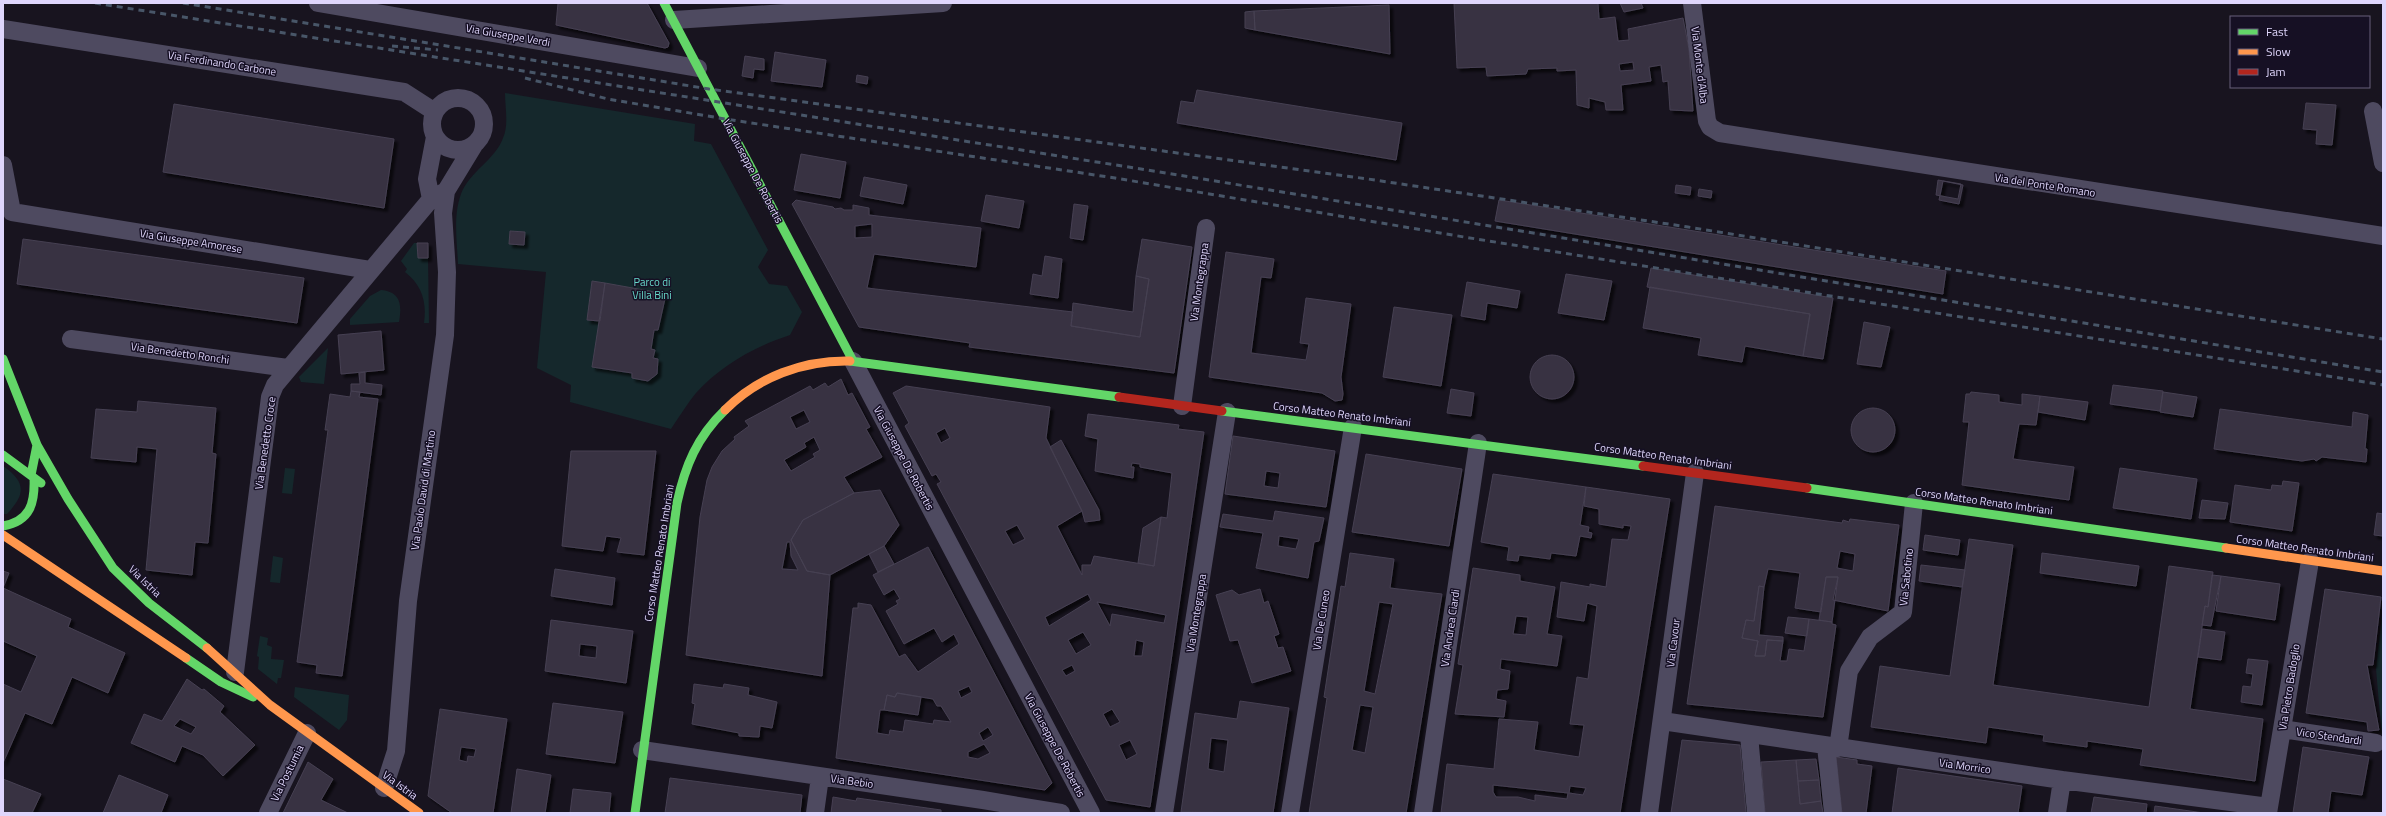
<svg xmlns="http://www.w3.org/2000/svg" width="2386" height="816" viewBox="0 0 2386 816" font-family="'Titillium Web',sans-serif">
<defs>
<filter id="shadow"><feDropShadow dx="3.5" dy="3.5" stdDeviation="1" flood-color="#0009"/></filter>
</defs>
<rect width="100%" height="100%" fill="#18141f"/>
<path fill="#15282c" d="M 505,93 L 695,124 L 694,141 L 711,144 L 768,250 L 758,267 L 769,284 L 787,286 L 802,312 L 790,335 C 756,346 721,365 696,393 C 687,404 679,417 671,429 L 570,402 L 571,385 L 537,368 L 546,272 L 458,264 C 457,241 453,216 461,194 C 469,172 496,159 503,138 C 509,125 505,107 505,93 Z
M 414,243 L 417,243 L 418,258 L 428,258 L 429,323 L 424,323 C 427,302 422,285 405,272 L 407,269 L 401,261 Z
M 381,290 C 401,292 402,305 399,322 L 350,325 L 350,319 L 370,296 Z
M 328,348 L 324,384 L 301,382 L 299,377 Z
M 3,466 C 26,482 26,494 7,514 L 3,514 Z
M 285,468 L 295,469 L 292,494 L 282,493 Z
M 273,556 L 283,558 L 280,583 L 270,582 Z
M 2383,605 L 2383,749 L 2376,669 Z
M 260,636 L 268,638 L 267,645 L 272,647 L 271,659 L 284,660 L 281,678 L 278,678 L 277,684 L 258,669 L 259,657 L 257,656 Z
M 295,687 L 349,695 L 347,720 L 339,730 L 294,697 Z"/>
<path fill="#383242" stroke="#464052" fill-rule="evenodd" filter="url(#shadow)" d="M 558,3 L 647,3 L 669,43 L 668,47 L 665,48 L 556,25 Z
M 1454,3 L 1598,3 L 1599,19 L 1615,17 L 1618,41 L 1629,40 L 1628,29 L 1683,18 L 1689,49 L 1693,111 L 1670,110 L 1668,81 L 1663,82 L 1661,65 L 1649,67 L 1651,81 L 1621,85 L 1623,110 L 1606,110 L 1605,102 L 1589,98 L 1589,108 L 1577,105 L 1576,70 L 1557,71 L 1557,68 L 1528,69 L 1526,74 L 1487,76 L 1486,67 L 1457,68 ZM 1633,62 L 1634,70 L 1620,71 L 1619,64 Z
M 1620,3 L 1641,3 L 1643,8 L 1624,12 Z
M 1389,5 L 1390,54 L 1255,30 L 1254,11 Z
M 1254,11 L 1255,30 L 1245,28 L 1245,12 Z
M 775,52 L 826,60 L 822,87 L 771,81 Z
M 745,56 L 764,59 L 764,70 L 754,69 L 753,78 L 742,76 Z
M 857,75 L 868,77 L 867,84 L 856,82 Z
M 1197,90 L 1402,123 L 1396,160 L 1177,123 L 1181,101 L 1194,103 Z
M 2306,103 L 2336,105 L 2332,145 L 2316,144 L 2317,130 L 2303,129 Z
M 174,104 L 394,139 L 384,208 L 163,172 Z
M 801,154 L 846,162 L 840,198 L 794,190 Z
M 864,177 L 907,185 L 903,204 L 860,196 Z
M 1938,180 L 1961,184 L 1958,199 L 1936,195 Z
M 1943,181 L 1963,185 L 1959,204 L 1939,200 Z
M 1676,185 L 1691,187 L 1690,195 L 1675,193 Z
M 1699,189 L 1712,191 L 1711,198 L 1698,196 Z
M 986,195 L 1024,201 L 1019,228 L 981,221 Z
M 796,200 L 833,207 L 835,209 L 841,208 L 844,210 L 853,210 L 853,205 L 869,208 L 869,215 L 981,228 L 976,267 L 874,254 L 867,288 L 1073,312 L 1071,326 L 1140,337 L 1149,279 L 1136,276 L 1142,239 L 1192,247 L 1174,373 L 969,347 L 970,343 L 859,327 L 792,204 ZM 872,224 L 872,237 L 855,238 L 855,226 Z
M 1499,200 L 1946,271 L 1943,292 L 1943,294 L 1495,221 Z
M 1074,204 L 1088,206 L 1083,240 L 1070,238 Z
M 510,231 L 525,232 L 524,245 L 509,244 Z
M 23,239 L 304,278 L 297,323 L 17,284 Z
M 417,243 L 428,243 L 428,258 L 418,258 Z
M 1226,252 L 1274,259 L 1271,278 L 1261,277 L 1251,353 L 1306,360 L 1309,344 L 1300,343 L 1306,298 L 1351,304 L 1341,377 L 1343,394 L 1342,400 L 1335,401 L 1322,393 L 1209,377 Z
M 1045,256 L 1062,259 L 1058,298 L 1030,294 L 1033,274 L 1042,276 Z
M 1651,268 L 1833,298 L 1823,359 L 1803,356 L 1810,314 L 1647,287 Z
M 1566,274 L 1612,281 L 1604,320 L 1558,313 Z
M 1136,276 L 1149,279 L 1140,337 L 1071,326 L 1073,303 L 1133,312 Z
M 592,281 L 605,283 L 600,321 L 587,320 Z
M 1467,282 L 1520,291 L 1517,308 L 1487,303 L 1485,320 L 1461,316 Z
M 605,283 L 666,294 L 658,330 L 654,330 L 651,349 L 655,350 L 653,358 L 658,359 L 657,374 L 648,381 L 632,378 L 632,373 L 592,367 Z
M 1650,287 L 1810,314 L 1803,356 L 1745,346 L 1742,362 L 1698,355 L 1701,338 L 1643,328 Z
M 1394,307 L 1452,315 L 1441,386 L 1383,377 Z
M 1864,322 L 1890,327 L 1881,367 L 1857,364 Z
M 381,331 L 384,370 L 341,374 L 338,335 Z
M1530 377a22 22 0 1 1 44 0a22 22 0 1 1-44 0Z
M 365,372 L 365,383 L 382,385 L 381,395 L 351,391 L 351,384 L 360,384 L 359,373 Z
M 841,379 L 848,395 L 852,393 L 870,427 L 866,429 L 882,457 L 844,477 L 854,493 L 803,520 L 791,540 L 807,571 L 830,575 L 822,676 L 686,655 L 700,517 L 707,480 L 712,467 L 722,451 L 735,439 L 734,437 L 749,426 L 745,421 L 810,386 L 813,390 L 825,383 L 828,387 ZM 804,410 L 810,422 L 796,429 L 790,417 ZM 814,437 L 820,450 L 813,454 L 815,457 L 791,471 L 784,460 L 806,447 L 804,443 ZM 787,542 L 790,542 L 791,556 L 798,570 L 782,569 Z
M 2113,385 L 2163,391 L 2160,411 L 2110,404 Z
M 906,386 L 1050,407 L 1046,438 L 1082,511 L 1057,526 L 1082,575 L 1082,565 L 1091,565 L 1094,556 L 1154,566 L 1161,517 L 1167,518 L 1172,473 L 1140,467 L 1140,464 L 1132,463 L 1131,467 L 1134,467 L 1133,478 L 1095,471 L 1098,439 L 1085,436 L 1088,414 L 1179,425 L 1178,429 L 1204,432 L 1150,807 L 1106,800 L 937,484 L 941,482 L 936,474 L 932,476 L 905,426 L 909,423 L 893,393 ZM 945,428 L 950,438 L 941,443 L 936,433 ZM 1017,525 L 1025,539 L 1013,545 L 1005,531 ZM 1088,594 L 1091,600 L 1049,626 L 1045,617 ZM 1097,602 L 1135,609 L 1166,615 L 1164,623 L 1112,614 L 1110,626 ZM 1083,632 L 1091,645 L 1076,654 L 1068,640 ZM 1136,640 L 1144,642 L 1142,656 L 1134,656 ZM 1072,665 L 1075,671 L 1066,676 L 1062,670 ZM 1112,709 L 1120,722 L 1110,727 L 1103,714 ZM 1130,740 L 1137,754 L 1126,760 L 1119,745 Z
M 1451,389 L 1474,393 L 1471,416 L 1447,413 Z
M 351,391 L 360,392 L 359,397 L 378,399 L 342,676 L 316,673 L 317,665 L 297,662 L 328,430 L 325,430 L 330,394 L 350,397 Z
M 1971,392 L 1999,395 L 1999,402 L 2022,405 L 2022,394 L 2040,396 L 2036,425 L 2019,424 L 2013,459 L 2074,467 L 2069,500 L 1962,485 L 1969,422 L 1963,422 L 1966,394 L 1970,394 Z
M 2163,392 L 2197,397 L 2193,417 L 2160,412 Z
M 2040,396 L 2088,402 L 2085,420 L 2038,412 Z
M 138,401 L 216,408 L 212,453 L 216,454 L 208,543 L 195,542 L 192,575 L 146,570 L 157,449 L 137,447 L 136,462 L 91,458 L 96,409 L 137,412 Z
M1851 430a22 22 0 1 1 44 0a22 22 0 1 1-44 0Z
M 2220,409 L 2352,427 L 2353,412 L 2368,415 L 2365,449 L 2367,449 L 2366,462 L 2322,457 L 2316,461 L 2314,459 L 2302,461 L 2214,449 Z
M 1233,436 L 1335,451 L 1326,507 L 1225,494 ZM 1266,471 L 1280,473 L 1278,488 L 1264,486 Z
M 1061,440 L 1099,510 L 1100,520 L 1085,522 L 1082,511 L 1050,447 Z
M 571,451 L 656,451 L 644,555 L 617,552 L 621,538 L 606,536 L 603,551 L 562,546 Z
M 1366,454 L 1462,469 L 1449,546 L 1352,532 Z
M 2120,468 L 2197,479 L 2191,519 L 2113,508 Z
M 1493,474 L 1586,487 L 1580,525 L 1589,527 L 1588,532 L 1592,533 L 1591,538 L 1580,536 L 1576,556 L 1551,553 L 1550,559 L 1519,555 L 1518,561 L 1507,560 L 1509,547 L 1481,542 Z
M 2283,481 L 2299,483 L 2292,531 L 2230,522 L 2235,485 L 2271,490 L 2272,485 L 2282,486 Z
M 1586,487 L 1670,499 L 1620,813 L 1441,813 L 1447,764 L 1494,769 L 1499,719 L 1538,722 L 1534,750 L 1579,757 L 1584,725 L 1570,724 L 1577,677 L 1588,679 L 1597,606 L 1587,603 L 1584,621 L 1557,617 L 1561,582 L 1590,587 L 1590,584 L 1606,587 L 1612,539 L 1628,540 L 1631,526 L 1623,525 L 1623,528 L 1599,524 L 1599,509 L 1584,506 ZM 1493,785 L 1568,793 L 1567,799 L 1535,795 L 1535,801 L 1518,797 L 1496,797 L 1493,792 ZM 1570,786 L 1586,788 L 1583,795 L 1569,793 Z
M 880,490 L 899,525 L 884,546 L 830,575 L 807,571 L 791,540 L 803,520 L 854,493 Z
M 2202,500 L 2228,503 L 2225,519 L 2199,518 Z
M 1715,506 L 1842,523 L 1843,520 L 1849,522 L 1850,519 L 1899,525 L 1888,611 L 1833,600 L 1838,577 L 1826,577 L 1821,612 L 1795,608 L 1800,573 L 1768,569 L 1764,587 L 1759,586 L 1754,621 L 1746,620 L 1742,638 L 1758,641 L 1755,656 L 1765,656 L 1767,640 L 1783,641 L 1780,661 L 1787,661 L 1789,649 L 1804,651 L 1809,619 L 1832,622 L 1832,624 L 1836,625 L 1823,717 L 1687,704 ZM 1840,551 L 1855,554 L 1853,571 L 1837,568 Z
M 1275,511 L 1324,518 L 1319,541 L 1314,542 L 1308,578 L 1256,568 L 1263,533 L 1220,527 L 1223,514 L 1273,521 ZM 1279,536 L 1299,539 L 1296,549 L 1278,546 Z
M 2377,513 L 2383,514 L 2383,536 L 2374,535 Z
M 1161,517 L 1154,566 L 1138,563 L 1143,528 Z
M 1925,535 L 1960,540 L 1958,555 L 1923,550 Z
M 1969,539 L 2013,545 L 1993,685 L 2149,707 L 2169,566 L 2213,572 L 2208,607 L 2205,606 L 2190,709 L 2263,719 L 2255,781 L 2140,765 L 2143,749 L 2087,741 L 2087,747 L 2043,741 L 2044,735 L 1988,727 L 1986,743 L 1871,727 L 1880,666 L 1950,676 Z
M 884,546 L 894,564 L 878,572 L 869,554 Z
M 928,547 L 1052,783 L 1045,790 L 836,758 L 853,608 L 858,608 L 858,603 L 871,605 L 899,657 L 905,654 L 918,672 L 959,644 L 954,634 L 942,642 L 934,628 L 904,644 L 886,611 L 898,604 L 896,601 L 900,599 L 894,589 L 884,595 L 873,575 ZM 969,686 L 972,692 L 961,698 L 958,691 ZM 897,693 L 933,699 L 937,706 L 941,706 L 951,722 L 934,720 L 933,724 L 905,720 L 903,732 L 890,730 L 889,735 L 877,733 L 880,710 L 884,710 L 887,695 L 895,697 ZM 988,727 L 993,735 L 983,741 L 979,733 ZM 984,744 L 990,753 L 978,759 L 968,757 L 968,752 Z
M 1350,553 L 1394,559 L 1390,588 L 1442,594 L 1406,813 L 1309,813 L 1327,698 L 1324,697 L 1341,586 L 1345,587 ZM 1379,602 L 1393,604 L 1375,694 L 1364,691 ZM 1360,705 L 1373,707 L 1365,753 L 1352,750 Z
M 2042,553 L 2139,566 L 2136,586 L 2040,573 Z
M 1921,565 L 1965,570 L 1962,587 L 1919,581 Z
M 1473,568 L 1520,575 L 1520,581 L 1555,587 L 1547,634 L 1562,636 L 1557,666 L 1501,659 L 1500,669 L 1510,671 L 1508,689 L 1497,690 L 1496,699 L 1506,701 L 1504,717 L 1455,714 L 1463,665 L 1458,664 ZM 1516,616 L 1528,617 L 1526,635 L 1513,634 Z
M 555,569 L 615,578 L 612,605 L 551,596 Z
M 3,571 L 9,573 L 3,588 Z
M 2212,575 L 2221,576 L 2211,626 L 2202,625 L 2205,606 L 2208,607 Z
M 2221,576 L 2280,584 L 2275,620 L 2216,611 Z
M 1826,577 L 1838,577 L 1832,622 L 1819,620 Z
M 1759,586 L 1764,587 L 1759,635 L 1783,637 L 1783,641 L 1767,640 L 1765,656 L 1755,656 L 1758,641 L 1742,638 L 1746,620 L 1754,621 Z
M 3,588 L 71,619 L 68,627 L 125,653 L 108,693 L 72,677 L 52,724 L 25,713 L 3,763 L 3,684 L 21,692 L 37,656 L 3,641 Z
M 1260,589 L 1264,603 L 1268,601 L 1279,634 L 1274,636 L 1278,648 L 1283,647 L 1291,671 L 1252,683 L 1238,640 L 1230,641 L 1216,595 L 1232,590 L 1239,595 Z
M 2325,589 L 2381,597 L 2373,665 L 2367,665 L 2379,730 L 2368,731 L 2367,722 L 2306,713 Z
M 1788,617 L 1809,619 L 1807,636 L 1785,633 Z
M 551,620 L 633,631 L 626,683 L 545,671 ZM 580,644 L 597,646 L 596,658 L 579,656 Z
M 2202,629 L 2225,632 L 2221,660 L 2198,657 Z
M 2248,659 L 2268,661 L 2262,705 L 2241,702 L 2243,686 L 2251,687 L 2253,674 L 2246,673 Z
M 187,679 L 202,690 L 204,689 L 224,706 L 220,712 L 255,745 L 223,776 L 203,755 L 182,746 L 175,762 L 131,743 L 144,714 L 162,721 ZM 180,719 L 196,727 L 191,734 L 174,726 Z
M 694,684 L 723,688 L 724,684 L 749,688 L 748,695 L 777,702 L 772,728 L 760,726 L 759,737 L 739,736 L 739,733 L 692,724 L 695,704 L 692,703 Z
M 897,693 L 921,697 L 918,715 L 884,710 L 887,695 L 895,697 Z
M 1240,701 L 1289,708 L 1273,813 L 1181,812 L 1195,713 L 1237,719 ZM 1211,738 L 1228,740 L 1224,772 L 1208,769 Z
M 553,703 L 623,712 L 615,763 L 546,754 Z
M 440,709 L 507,719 L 493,813 L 452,813 L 428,796 ZM 461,747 L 476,749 L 474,757 L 468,756 L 467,762 L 459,760 Z
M 1682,740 L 1740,745 L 1746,813 L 1671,813 Z
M 2303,747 L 2369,757 L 2362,795 L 2331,791 L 2328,813 L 2293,813 Z
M 1836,757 L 1857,760 L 1857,764 L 1872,766 L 1866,813 L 1842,813 Z
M 1816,759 L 1819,780 L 1798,781 L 1796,760 Z
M 1796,760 L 1800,804 L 1821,801 L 1823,813 L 1765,813 L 1761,762 Z
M 308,762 L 333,779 L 321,800 L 348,813 L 283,813 Z
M 1898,768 L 2022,786 L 2018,813 L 1892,813 Z
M 517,769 L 551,775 L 545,813 L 511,813 Z
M 119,775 L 168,795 L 161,813 L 103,813 Z
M 670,778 L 802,795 L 800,813 L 665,813 Z
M 3,779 L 41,794 L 32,813 L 3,813 Z
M 1819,780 L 1821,801 L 1800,804 L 1798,781 Z
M 573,789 L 611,793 L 609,813 L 570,813 Z
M 833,797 L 856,801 L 857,798 L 941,810 L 941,813 L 943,813 L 831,813 Z
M 2094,797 L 2147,804 L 2146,813 L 2091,813 Z
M 2155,806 L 2204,813 L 2154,813 Z"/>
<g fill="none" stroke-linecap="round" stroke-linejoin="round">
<path stroke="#4e4a60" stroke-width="18" d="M 318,3 L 698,68
M 1692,3 L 1707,121 L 1710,127 L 1720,133 L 2383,236
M 674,20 L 943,3
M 3,29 L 404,92 L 435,112
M432 124a26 26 0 1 1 52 0a26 26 0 1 1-52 0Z
M 2373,111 L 2383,163
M 3,165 L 12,212 L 370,270
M 431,199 L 427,179 L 435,137
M 71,339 L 288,368
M 853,361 L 1091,813
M 1182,406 L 1206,228
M 235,672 L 270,397 L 275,385 L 431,199 L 446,191 L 474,145
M 1662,721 L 2062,780 L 2269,807
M 2282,729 L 2376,743
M 1749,735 L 1756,813
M 1826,746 L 1833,813
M 1838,748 L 1849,671 L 1870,637 L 1903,612 L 1914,503
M 642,750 L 983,800 L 1061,813
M 384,788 L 396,751 L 408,601 L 445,335 L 447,272 L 443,213 L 446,191
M 268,813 L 307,733
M 815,813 L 820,777
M 1164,813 L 1227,412
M 1290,813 L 1353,427
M 1423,813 L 1478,443
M 1649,813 L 1695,473
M 2057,813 L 2062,780
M 2268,813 L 2310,561"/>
<path stroke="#63d668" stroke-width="9" d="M 664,3 L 853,361
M 3,359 L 37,445 L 31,475
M 850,361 L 1119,397
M 1222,411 L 1643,466
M 37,445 L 68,499 L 113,568 L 149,603 L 207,648
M 3,455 L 41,483
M 1807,488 L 2226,548
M 3,526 C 31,521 35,502 34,478
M 186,658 L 221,682 L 253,697
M 635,813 L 677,503 C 685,466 697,437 725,410"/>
<path stroke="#ff974d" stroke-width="9" d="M 725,410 C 758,377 803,360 850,361
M 3,535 L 186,658
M 2226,548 L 2383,571
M 207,648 L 270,705 L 419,813"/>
<path stroke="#b3261e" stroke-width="9" d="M 1119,397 L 1222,411
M 1643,466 L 1807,488"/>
<path stroke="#485668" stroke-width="3" stroke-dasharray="6 5" stroke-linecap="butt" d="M 95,3 L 1166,173 L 2383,372
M 183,3 L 709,89 L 1368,179 L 1688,227 L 2383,339
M 392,46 L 438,50
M 525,78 L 608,99 L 725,119 L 1115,178 L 1464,237 L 2383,385"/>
</g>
<g text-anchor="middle" stroke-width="3" stroke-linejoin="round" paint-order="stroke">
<g font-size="11" fill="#dfd6fc" stroke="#161024">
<text transform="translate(508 35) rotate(10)" y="4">Via Giuseppe Verdi</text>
<text transform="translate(222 63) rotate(9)" y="4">Via Ferdinando Carbone</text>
<text transform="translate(1700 65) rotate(83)" y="4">Via Monte d'Alba</text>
<text transform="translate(753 171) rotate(62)" y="4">Via Giuseppe De Robertis</text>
<text transform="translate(2045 185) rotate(9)" y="4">Via del Ponte Romano</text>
<text transform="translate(191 241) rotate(9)" y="4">Via Giuseppe Amorese</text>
<text transform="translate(1199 282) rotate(-82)" y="4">Via Montegrappa</text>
<text transform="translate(180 353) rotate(8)" y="4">Via Benedetto Ronchi</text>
<text transform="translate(1342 414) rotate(7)" y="4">Corso Matteo Renato Imbriani</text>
<text transform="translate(265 443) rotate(-82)" y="4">Via Benedetto Croce</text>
<text transform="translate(1663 456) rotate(8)" y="4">Corso Matteo Renato Imbriani</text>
<text transform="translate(904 458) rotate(62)" y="4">Via Giuseppe De Robertis</text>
<text transform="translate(423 490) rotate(-82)" y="4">Via Paolo David di Martino</text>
<text transform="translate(1984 501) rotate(8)" y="4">Corso Matteo Renato Imbriani</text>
<text transform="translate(2305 548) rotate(8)" y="4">Corso Matteo Renato Imbriani</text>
<text transform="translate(659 553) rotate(-81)" y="4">Corso Matteo Renato Imbriani</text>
<text transform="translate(1906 577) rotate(-84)" y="4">Via Sabotino</text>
<text transform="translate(145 581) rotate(44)" y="4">Via Istria</text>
<text transform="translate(1196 613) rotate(-81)" y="4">Via Montegrappa</text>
<text transform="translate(1321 620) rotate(-81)" y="4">Via De Cuneo</text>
<text transform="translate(1450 628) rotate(-82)" y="4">Via Andrea Ciardi</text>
<text transform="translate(1673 643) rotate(-83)" y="4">Via Cavour</text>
<text transform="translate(2289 687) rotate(-81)" y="4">Via Pietro Badoglio</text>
<text transform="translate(2329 736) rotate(8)" y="4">Vico Stendardi</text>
<text transform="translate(1055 745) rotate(62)" y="4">Via Giuseppe De Robertis</text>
<text transform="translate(1965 766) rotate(8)" y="4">Via Morrico</text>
<text transform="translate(287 773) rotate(-64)" y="4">Via Postumia</text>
<text transform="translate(852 781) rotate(8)" y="4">Via Bebio</text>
<text transform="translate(400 785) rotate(36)" y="4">Via Istria</text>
</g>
<g font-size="11" fill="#67d8ca" stroke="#161024">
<text x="652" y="286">Parco di<tspan x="652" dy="13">Villa Bini</tspan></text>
</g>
</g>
<rect width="2386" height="816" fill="none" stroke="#dfd6fc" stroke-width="8"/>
<rect x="2230" y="16" width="140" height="72" fill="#161024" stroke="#665f7a"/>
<rect x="2238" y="29" width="20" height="6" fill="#63d668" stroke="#665f7a"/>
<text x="2266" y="36" font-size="12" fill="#dfd6fc">Fast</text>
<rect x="2238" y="49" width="20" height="6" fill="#ff974d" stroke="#665f7a"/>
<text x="2266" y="56" font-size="12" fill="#dfd6fc">Slow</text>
<rect x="2238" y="69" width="20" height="6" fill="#b3261e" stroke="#665f7a"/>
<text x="2266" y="76" font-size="12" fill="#dfd6fc">Jam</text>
</svg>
